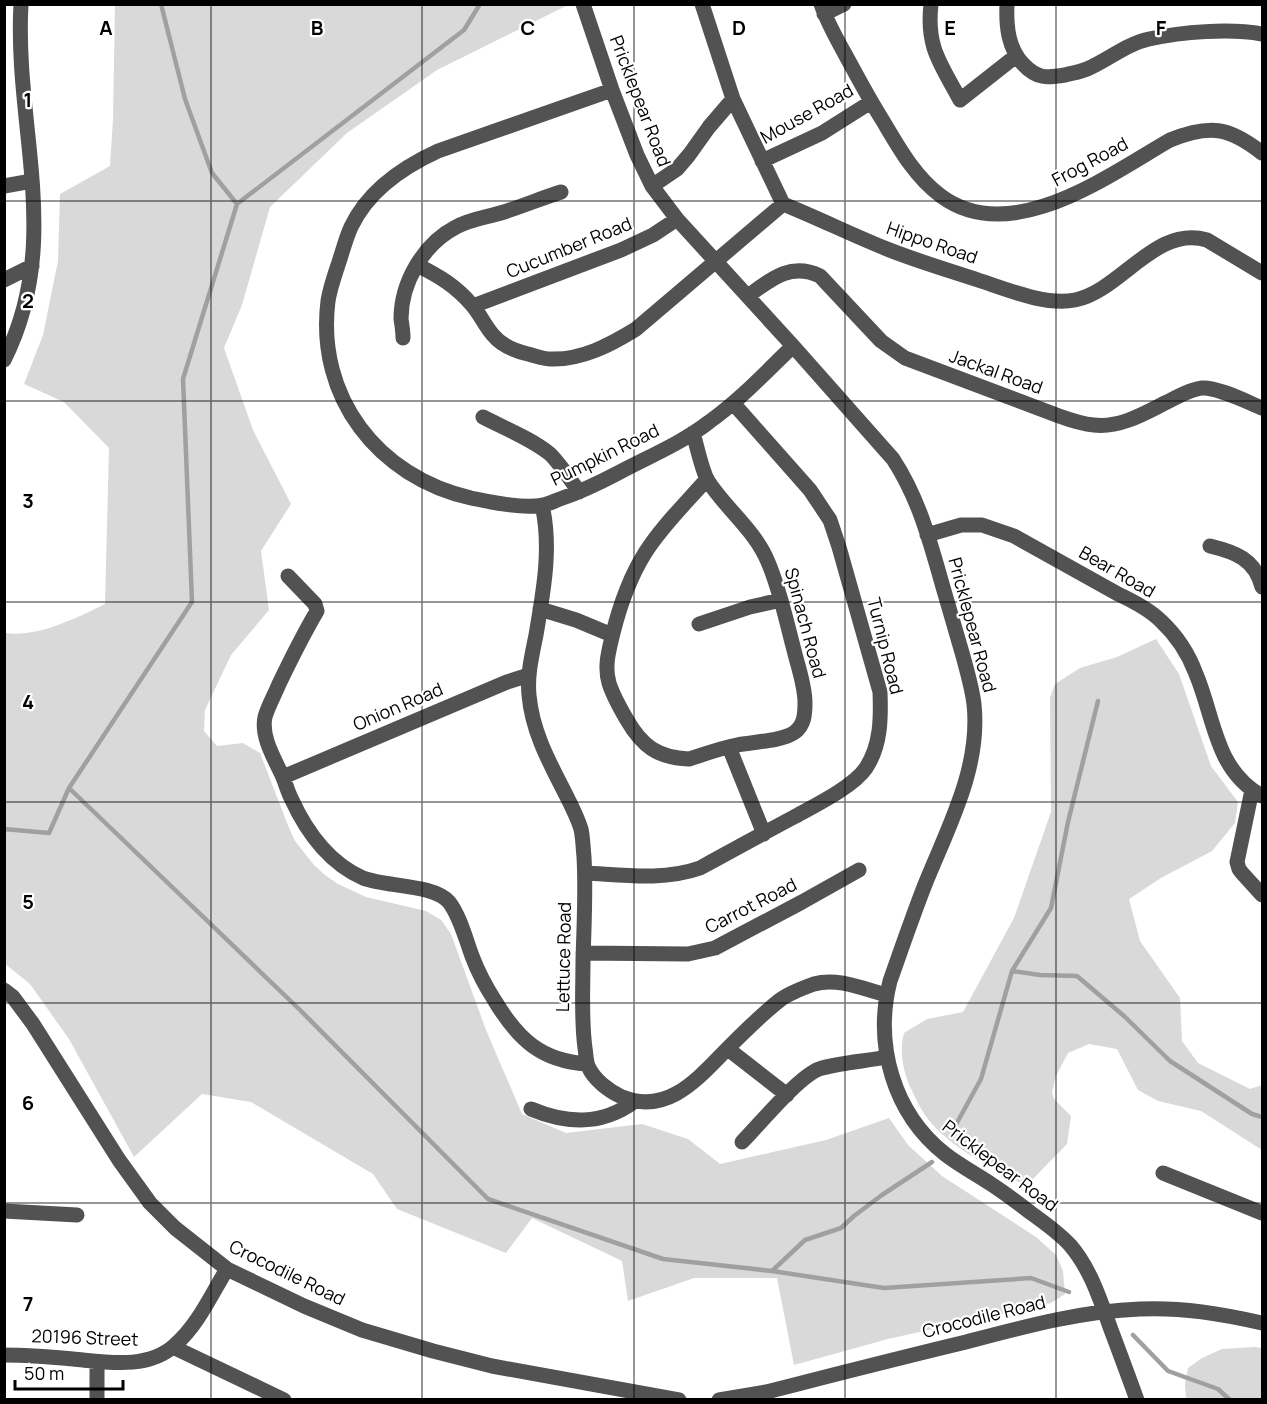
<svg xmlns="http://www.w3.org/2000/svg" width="1267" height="1404" viewBox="0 0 1267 1404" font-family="Manrope,sans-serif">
<rect width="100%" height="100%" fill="#fff"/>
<path fill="#d9d9d9" d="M 115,5 L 566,5 L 566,6 L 437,70 L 347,133 L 270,207 L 242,305 L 224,348 L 253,430 L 291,504 L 261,551 L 269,610 L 231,655 L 205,710 L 204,731 L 217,746 L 243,743 L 260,753 L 289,828 L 295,841 L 314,865 L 325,875 L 338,884 L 366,897 L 426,911 L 441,920 L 451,934 L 486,1030 L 522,1114 L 566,1133 L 642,1124 L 688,1139 L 720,1164 L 826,1140 L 889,1118 L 908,1145 L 942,1176 L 1036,1237 L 1056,1255 L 1063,1271 L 1065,1294 L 1051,1303 L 888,1339 L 794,1365 L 777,1278 L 694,1278 L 628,1301 L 622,1261 L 532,1218 L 506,1253 L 397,1209 L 373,1174 L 251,1102 L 202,1094 L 134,1157 L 69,1039 L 30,984 L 4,963 L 5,633 C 36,638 77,618 105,604 L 109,448 L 64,402 L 24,384 L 43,335 L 58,261 L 60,194 L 110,166 L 113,119 Z
M 1156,639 L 1179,674 L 1211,766 L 1238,802 L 1235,823 L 1212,851 L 1161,878 L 1129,899 L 1140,941 L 1180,998 L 1182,1041 L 1198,1063 L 1250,1089 L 1262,1085 L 1262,1150 L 1201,1111 L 1158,1101 L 1138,1090 L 1117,1049 L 1089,1044 L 1068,1053 L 1056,1076 L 1052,1092 L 1054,1099 L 1071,1116 L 1067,1144 L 1026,1186 C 993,1167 952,1150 928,1119 C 920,1109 916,1098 910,1087 C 903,1069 899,1052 904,1033 L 927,1019 L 963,1012 L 1014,918 L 1051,812 L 1050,698 L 1055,684 L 1080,668 L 1117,657 Z
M 1255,1347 L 1262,1348 L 1262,1399 L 1186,1399 L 1185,1384 L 1188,1368 L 1202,1358 L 1222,1349 Z"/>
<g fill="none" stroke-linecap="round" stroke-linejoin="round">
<path stroke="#a0a0a0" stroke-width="4.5" d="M 161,4 L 185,99 L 212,173 L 237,204
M 69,788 L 300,1010 L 488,1199 L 663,1259 L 772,1271 L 884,1288 L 1031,1278 L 1069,1292
M 4,829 L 49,833 L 69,788 L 192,602 L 183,379 L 237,204 L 464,30 L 480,4
M 1012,971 L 1040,975 L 1077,976 L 1124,1016 L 1170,1061 L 1252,1114 L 1262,1117
M 953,1130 L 981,1079 L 1012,971 L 1051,908 L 1068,822 L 1098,701
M 772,1271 L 805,1240 L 841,1228 L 854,1216 L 882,1195 L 932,1162
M 1133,1335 L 1168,1371 L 1218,1389 L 1230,1400"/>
<path stroke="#525252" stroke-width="15" d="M 583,4 L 612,90 L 637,155 L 652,186 L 677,219 L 793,346 L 893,459 C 921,502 931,546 945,594 C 951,615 957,635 963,656 C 967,671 972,688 974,704 C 981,769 947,829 924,887 C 912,918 901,950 890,981 C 874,1044 893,1113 945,1154 C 959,1165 976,1174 991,1184 C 1005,1193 1018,1203 1031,1213 C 1045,1223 1059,1233 1070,1245 C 1090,1268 1100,1299 1110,1327 C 1119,1351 1128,1375 1137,1400
M 702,4 L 733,99 L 783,204 C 818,218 852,235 887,249 C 917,261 948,270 978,280 C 1006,289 1045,306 1075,300 C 1122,290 1155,225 1207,240 L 1262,273
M 821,4 C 827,22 836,38 845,54 C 857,76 869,99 883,121 C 899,148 915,177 941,196 C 1011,248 1109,175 1170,140 C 1210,124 1229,127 1262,153
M 931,4 C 926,48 941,64 960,100 L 1016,56
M 1007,4 C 1006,26 1008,48 1023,64 C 1037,79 1047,78 1065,75 C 1072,73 1080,72 1087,69 C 1108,60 1126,44 1149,39 C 1182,32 1229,28 1262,34
M 824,14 L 844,4
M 612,90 L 438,151 C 403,167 368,191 351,227 C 346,238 343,250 339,262 C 335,274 330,288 328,301 C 316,397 378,477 471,498 C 491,502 522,509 543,505 C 549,504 554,501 560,499 C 580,492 599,483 618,473 C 648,457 682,443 709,422 C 740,400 766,372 793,346
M 762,161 L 822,133 L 871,102
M 4,186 L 32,181
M 652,186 L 677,169 L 689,155 L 709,127 L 733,99
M 417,265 C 439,276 456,286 472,305 C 480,314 485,326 493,335 C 502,346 515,351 528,354 C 536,356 543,359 551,359 C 582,360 610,345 636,329 L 783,204
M 4,280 L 32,266
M 748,296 C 771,279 791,262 820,276 L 881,341 L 905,358 L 1059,416 C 1070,420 1082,424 1094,425 C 1121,428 1145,413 1167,402 C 1177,397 1191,389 1202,388 C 1218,387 1247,402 1262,408
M 473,306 L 621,250 L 653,235 L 677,219
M 403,338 C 403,331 402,325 401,319 C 401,283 423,244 456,227 C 470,219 488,217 504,212 C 523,206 542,198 561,192
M 4,360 C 64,241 14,128 21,4
M 483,417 C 504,428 532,439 550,454 C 561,465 570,479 579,492
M 693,433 C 697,446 702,471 708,481 C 726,509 755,530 768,562 C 780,590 786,620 794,650 C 798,667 805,685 805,703 C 805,715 804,725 795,732 C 784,741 752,742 737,745 C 721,748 705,754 689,759 C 658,758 642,746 627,720 C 620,708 613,696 609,683 C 604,666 609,650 613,633 C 620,605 630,577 645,553 C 662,526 686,503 707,479
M 542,505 C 552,548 543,593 536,635 C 532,655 527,675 529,695 C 532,730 548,760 564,791 C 570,803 577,816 581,829 C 583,838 583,848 584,857 C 586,891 584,925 583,960 C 583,989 581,1019 585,1048 C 586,1054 586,1061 588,1066 C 594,1080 609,1091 622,1097 C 669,1116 700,1076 729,1047 C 745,1031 762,1014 780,1000 C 789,993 803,988 814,984 C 837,977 864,989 886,995
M 927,535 L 961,525 L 982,525 L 1014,536 L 1118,594 C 1133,601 1149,609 1161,621 C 1176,635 1189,655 1196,674 C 1215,719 1215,770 1262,796
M 1210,546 C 1235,552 1255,559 1262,587
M 288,576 L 315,604 L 317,611 C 303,635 291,659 279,684 C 275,694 268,706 265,717 C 261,736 273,756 281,773 C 285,781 287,790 291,798 C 306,831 329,863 363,878 C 386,887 433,884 449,902 C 460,916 466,940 472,956 C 478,972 486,987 495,1001 C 518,1039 541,1061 587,1064
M 540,609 L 576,620 L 612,635
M 699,624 L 750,607 L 781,600
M 729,747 L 764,834
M 283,777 L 507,682 L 529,675
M 1252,790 L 1237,862 L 1239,869 L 1242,873 L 1262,895
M 585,873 C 624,875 663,881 700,868 C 731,851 762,834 794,817 C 814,806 853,787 866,768 C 881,745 881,718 880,692 L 839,547 L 830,520 L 810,490 L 733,403
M 583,953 L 688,954 L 715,948 L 802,902 L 859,870
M 4,990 L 13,997 L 33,1024 L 119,1160 L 150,1203 L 175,1228 L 227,1269 L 304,1306 L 362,1330 L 433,1351 L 492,1366 L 679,1400
M 728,1049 L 787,1095
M 531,1109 C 567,1124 602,1126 635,1101
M 742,1142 C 759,1125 798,1077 819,1069 C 837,1063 867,1061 887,1057
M 1163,1173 L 1262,1213
M 4,1211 L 77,1215
M 173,1347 L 284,1400
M 4,1355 C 27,1355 51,1357 73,1359 C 106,1362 148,1370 175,1345 C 198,1325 211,1295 227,1269
M 97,1400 L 97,1362
M 719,1400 L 766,1392 C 833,1375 899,1358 966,1342 C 1023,1327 1081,1311 1140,1309 C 1182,1307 1222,1314 1262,1323"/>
</g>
<path fill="none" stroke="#000" stroke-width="1.5" stroke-opacity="0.55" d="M 211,4 L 211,1400M 422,4 L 422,1400M 634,4 L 634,1400M 845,4 L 845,1400M 1056,4 L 1056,1400M 4,201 L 1262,201M 4,401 L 1262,401M 4,602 L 1262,602M 4,802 L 1262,802M 4,1003 L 1262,1003M 4,1203 L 1262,1203"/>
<g text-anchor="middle" stroke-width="4.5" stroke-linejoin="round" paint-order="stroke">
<g font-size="18" fill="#000" stroke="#fff">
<text transform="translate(640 101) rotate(69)" y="6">Pricklepear Road</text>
<text transform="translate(807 114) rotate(-29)" y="6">Mouse Road</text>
<text transform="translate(1090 162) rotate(-28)" y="6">Frog Road</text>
<text transform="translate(932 243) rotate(19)" y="6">Hippo Road</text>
<text transform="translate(569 248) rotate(-22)" y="6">Cucumber Road</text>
<text transform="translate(996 372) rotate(20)" y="6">Jackal Road</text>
<text transform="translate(605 455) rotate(-26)" y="6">Pumpkin Road</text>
<text transform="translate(1117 572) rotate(30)" y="6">Bear Road</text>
<text transform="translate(805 623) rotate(75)" y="6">Spinach Road</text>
<text transform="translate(972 625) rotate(75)" y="6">Pricklepear Road</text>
<text transform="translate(885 646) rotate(76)" y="6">Turnip Road</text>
<text transform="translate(398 707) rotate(-23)" y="6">Onion Road</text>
<text transform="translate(751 906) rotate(-27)" y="6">Carrot Road</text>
<text transform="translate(564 957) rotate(-89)" y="6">Lettuce Road</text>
<text transform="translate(1000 1166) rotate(37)" y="6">Pricklepear Road</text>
<text transform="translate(287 1273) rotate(26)" y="6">Crocodile Road</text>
<text transform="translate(984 1317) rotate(-14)" y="6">Crocodile Road</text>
<text transform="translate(85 1338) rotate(2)" y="6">20196 Street</text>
</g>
</g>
<g font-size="20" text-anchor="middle" font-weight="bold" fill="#000" stroke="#fff" stroke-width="4.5" stroke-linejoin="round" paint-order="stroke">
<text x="106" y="35">A</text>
<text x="317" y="35">B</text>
<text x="528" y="35">C</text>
<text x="739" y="35">D</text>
<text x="950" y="35">E</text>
<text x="1161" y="35">F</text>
<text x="28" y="107">1</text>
<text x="28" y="308">2</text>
<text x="28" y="508">3</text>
<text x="28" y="709">4</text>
<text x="28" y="909">5</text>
<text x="28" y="1110">6</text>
<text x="28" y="1311">7</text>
</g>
<rect width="1267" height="1404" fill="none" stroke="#000000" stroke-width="12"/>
<path d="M15 1380v9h108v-9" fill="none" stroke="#000000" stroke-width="3"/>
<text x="24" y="1380" font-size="18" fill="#000000" stroke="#ffffff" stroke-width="4.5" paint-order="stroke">50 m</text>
</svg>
